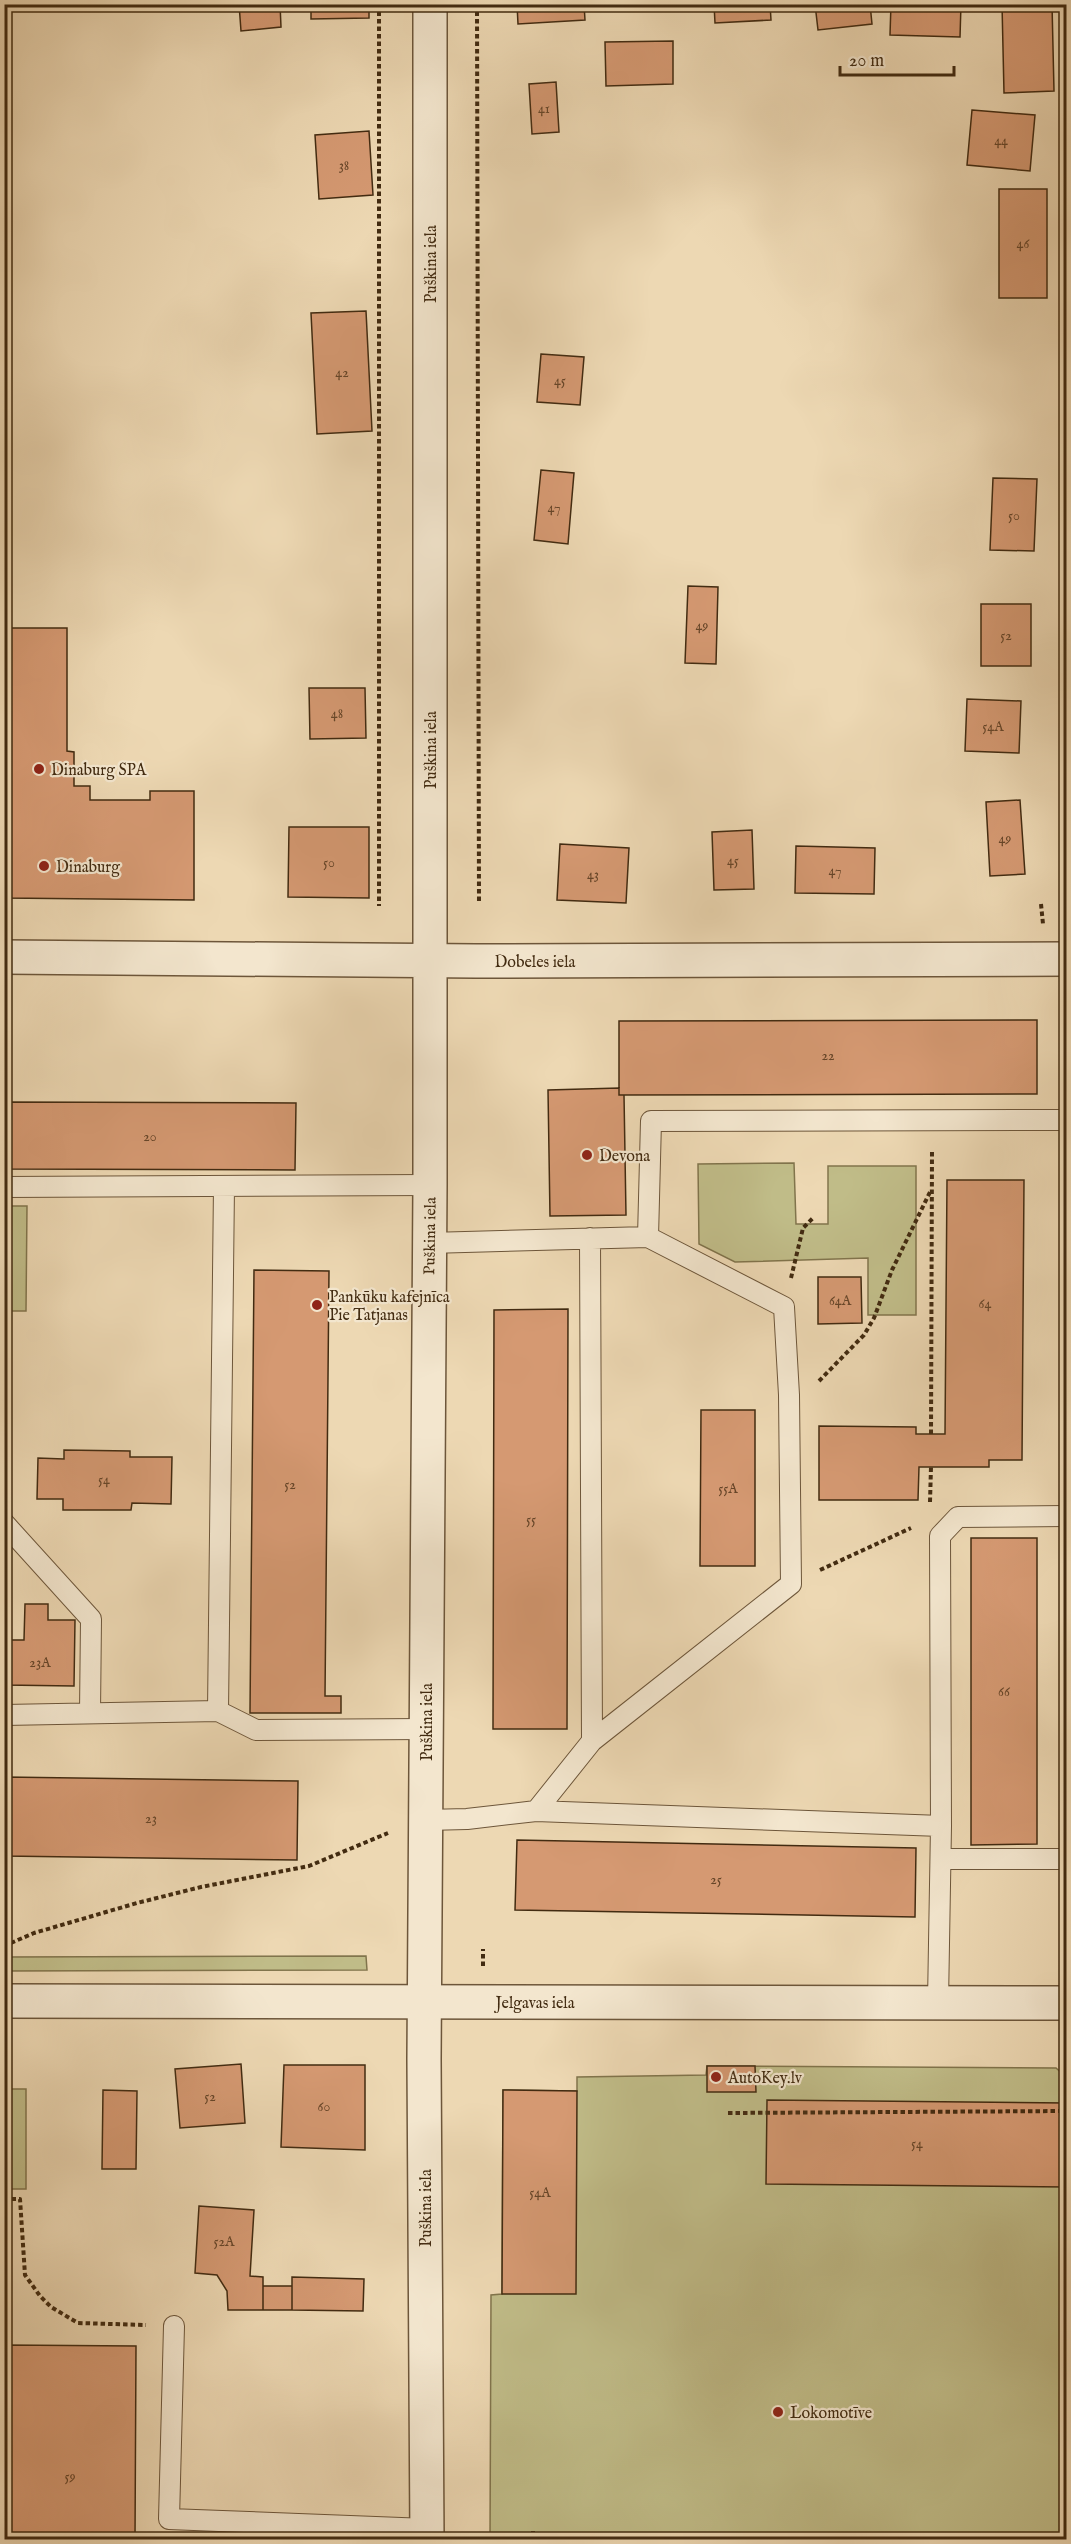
<svg xmlns="http://www.w3.org/2000/svg" width="1071" height="2544" viewBox="0 0 1071 2544" font-family="'IM FELL English',serif">
<rect width="100%" height="100%" fill="#edd8b3"/>
<filter id="stains"><feTurbulence type="fractalNoise" baseFrequency=".00333" numOctaves="4"/><feColorMatrix values="0 0 0 0 .2 0 0 0 0 .09 0 0 0 0 .02 0 0 0 .5 -.17"/></filter>
<radialGradient id="worn" r=".72"><stop offset=".6" stop-color="#630" stop-opacity="0"/><stop offset="1" stop-color="#630" stop-opacity=".3"/></radialGradient>
<path fill="#c0bc88" stroke="#81744c" stroke-width="1.5" d="M 794,1163 L 796,1224 L 828,1224 L 828,1166 L 916,1166 L 916,1315 L 868,1315 L 868,1258 L 735,1262 L 699,1244 L 698,1164 Z
M 5,1206 L 27,1206 L 26,1311 L 5,1311 Z
M 366,1956 L 367,1970 L 4,1971 L 5,1957 Z
M 707,2066 L 1056,2068 L 1066,2077 L 1066,2539 L 490,2540 L 491,2295 L 502,2294 L 503,2090 L 577,2091 L 577,2077 L 706,2075 Z
M 5,2089 L 26,2089 L 26,2189 L 5,2189 Z"/>
<path fill="#d59972" stroke="#422b11" stroke-width="1.5" d="M 4,4 L 6,4 L 6,40 L 4,40 Z
M 239,4 L 280,4 L 281,27 L 241,31 Z
M 311,4 L 369,4 L 369,18 L 311,19 Z
M 517,4 L 584,4 L 585,20 L 518,24 Z
M 714,4 L 770,4 L 771,20 L 715,23 Z
M 815,4 L 870,4 L 872,24 L 818,30 Z
M 891,4 L 961,4 L 960,37 L 890,35 Z
M 1002,4 L 1052,4 L 1054,91 L 1004,93 Z
M 673,41 L 673,84 L 606,86 L 605,42 Z
M 556,82 L 559,132 L 532,134 L 529,84 Z
M 972,110 L 1035,115 L 1030,171 L 967,165 Z
M 369,131 L 373,195 L 319,199 L 315,135 Z
M 999,189 L 1047,189 L 1047,298 L 999,298 Z
M 366,311 L 372,431 L 317,434 L 311,313 Z
M 541,354 L 584,357 L 580,405 L 537,402 Z
M 541,470 L 574,473 L 568,544 L 534,540 Z
M 993,478 L 1037,479 L 1034,551 L 990,550 Z
M 688,586 L 718,587 L 716,664 L 685,663 Z
M 981,604 L 1031,604 L 1031,666 L 981,666 Z
M 4,628 L 67,628 L 67,751 L 74,752 L 74,786 L 90,786 L 90,800 L 150,800 L 150,791 L 194,791 L 194,900 L 4,898 Z
M 309,688 L 365,688 L 366,738 L 310,739 Z
M 967,699 L 1021,701 L 1019,753 L 965,751 Z
M 1020,800 L 1025,874 L 990,876 L 986,802 Z
M 289,827 L 369,827 L 369,898 L 288,897 Z
M 752,830 L 754,889 L 714,890 L 712,832 Z
M 560,844 L 629,848 L 626,903 L 557,900 Z
M 796,846 L 875,848 L 874,894 L 795,893 Z
M 1037,1020 L 1037,1094 L 619,1095 L 619,1021 Z
M 619,1088 L 619,1095 L 624,1095 L 626,1215 L 550,1216 L 548,1090 Z
M 4,1102 L 296,1103 L 295,1170 L 4,1169 Z
M 947,1180 L 1024,1180 L 1022,1460 L 989,1460 L 989,1467 L 919,1467 L 918,1500 L 819,1500 L 819,1426 L 916,1427 L 916,1434 L 945,1434 Z
M 254,1270 L 329,1271 L 325,1696 L 341,1696 L 341,1713 L 250,1713 Z
M 818,1277 L 861,1277 L 862,1323 L 818,1324 Z
M 568,1309 L 567,1729 L 493,1729 L 494,1310 Z
M 701,1410 L 755,1410 L 755,1566 L 700,1566 Z
M 64,1450 L 130,1451 L 130,1457 L 172,1457 L 171,1504 L 132,1503 L 131,1510 L 63,1510 L 63,1499 L 37,1499 L 38,1458 L 64,1459 Z
M 971,1538 L 1037,1538 L 1037,1844 L 971,1845 Z
M 25,1604 L 48,1604 L 48,1620 L 75,1620 L 74,1686 L 4,1685 L 4,1640 L 24,1640 Z
M 4,1777 L 298,1781 L 297,1860 L 4,1856 Z
M 517,1840 L 916,1848 L 915,1917 L 515,1910 Z
M 241,2064 L 245,2123 L 180,2128 L 175,2069 Z
M 284,2065 L 365,2065 L 365,2150 L 281,2147 Z
M 707,2066 L 755,2066 L 756,2092 L 707,2092 Z
M 1060,2067 L 1066,2067 L 1066,2098 L 1060,2098 Z
M 103,2090 L 137,2091 L 136,2169 L 102,2169 Z
M 503,2090 L 577,2091 L 576,2294 L 502,2294 Z
M 767,2100 L 1066,2103 L 1066,2187 L 766,2184 Z
M 199,2206 L 254,2210 L 250,2276 L 263,2277 L 263,2310 L 228,2310 L 227,2291 L 217,2275 L 195,2273 Z
M 292,2277 L 364,2279 L 363,2311 L 292,2310 Z
M 263,2286 L 292,2286 L 292,2310 L 263,2310 Z
M 4,2345 L 136,2346 L 135,2540 L 4,2540 Z"/>
<g fill="none" stroke-linecap="round" stroke-linejoin="round">
<defs>
<path id="service" d="M 4,1187 L 430,1185
M 648,1237 L 651,1121 L 1066,1120
M 590,1238 L 592,1741
M 429,1243 L 648,1237 L 784,1307 L 789,1395 L 791,1584 L 592,1741 L 536,1811
M 4,1523 L 91,1619 L 90,1712
M 218,1711 L 224,1186
M 4,1715 L 218,1711 L 256,1730 L 426,1729
M 426,1820 L 467,1819 L 536,1811 L 941,1826
M 941,1859 L 1066,1859
M 938,2002 L 941,1826 L 940,1536 L 958,1517 L 1066,1516
M 174,2326 L 169,2519 L 427,2529"/>
<path id="minor" d="M 4,957 L 476,961 L 1066,959
M 427,2540 L 424,2059 L 430,1185 L 430,4"/>
<path id="tertiary" d="M 4,2001 L 1066,2003"/>
</defs>
<use href="#service" stroke="#6d563a" stroke-width="22"/>
<use href="#minor" stroke="#6d563a" stroke-width="36"/>
<use href="#tertiary" stroke="#6d563a" stroke-width="36"/>
<path stroke="#422b11" stroke-width="4" stroke-dasharray="4.5 3" stroke-linecap="butt" d="M 379,4 L 379,906
M 477,4 L 479,904
M 1041,904 L 1043,924
M 791,1278 L 803,1228 L 813,1218
M 819,1381 L 864,1335 L 874,1318 L 892,1270 L 931,1190
M 931,1434 L 932,1150
M 930,1502 L 931,1467
M 820,1570 L 911,1528
M 4,1946 L 34,1933 L 137,1903 L 201,1887 L 309,1866 L 388,1833
M 483,1966 L 483,1949
M 728,2113 L 1066,2111
M 4,2199 L 20,2199 L 25,2275 L 40,2296 L 51,2307 L 78,2323 L 146,2325
M 533,2540 L 533,2531"/>
<use href="#service" stroke="#f3e6ce" stroke-width="20"/>
<use href="#minor" stroke="#f3e6ce" stroke-width="33"/>
<use href="#tertiary" stroke="#f3e6ce" stroke-width="33"/>
</g>
<g fill="#8f2418" stroke="#f3e6ce" stroke-width="2">
<circle cx="39" cy="769" r="6"/>
<circle cx="44" cy="866" r="6"/>
<circle cx="587" cy="1155" r="6"/>
<circle cx="317" cy="1305" r="6"/>
<circle cx="716" cy="2077" r="6"/>
<circle cx="778" cy="2412" r="6"/>
</g>
<g text-anchor="middle" stroke-width="4.5" stroke-linejoin="round" paint-order="stroke">
<g font-size="14" fill="#674629">
<text x="544" y="113">41</text>
<text x="1001" y="145">44</text>
<text x="344" y="170">38</text>
<text x="1023" y="248">46</text>
<text x="342" y="377">42</text>
<text x="560" y="385">45</text>
<text x="554" y="512">47</text>
<text x="1014" y="520">50</text>
<text x="702" y="630">49</text>
<text x="1006" y="640">52</text>
<text x="337" y="718">48</text>
<text x="993" y="731">54A</text>
<text x="1005" y="843">49</text>
<text x="733" y="865">45</text>
<text x="329" y="867">50</text>
<text x="835" y="875">47</text>
<text x="593" y="879">43</text>
<text x="828" y="1060">22</text>
<text x="150" y="1141">20</text>
<text x="840" y="1305">64A</text>
<text x="985" y="1308">64</text>
<text x="104" y="1484">54</text>
<text x="290" y="1489">52</text>
<text x="728" y="1493">55A</text>
<text x="531" y="1524">55</text>
<text x="40" y="1667">23A</text>
<text x="1004" y="1696">66</text>
<text x="151" y="1823">23</text>
<text x="716" y="1884">25</text>
<text x="210" y="2101">52</text>
<text x="324" y="2111">60</text>
<text x="917" y="2148">54</text>
<text x="540" y="2197">54A</text>
<text x="224" y="2246">52A</text>
<text x="70" y="2481">59</text>
</g>
<g font-size="16" fill="#422b11" stroke="#f3e6ce">
<text transform="translate(430 264) rotate(-90)" y="6">Puškina iela</text>
<text transform="translate(430 750) rotate(-90)" y="6">Puškina iela</text>
<text x="535" y="967">Dobeles iela</text>
<text transform="translate(429 1236) rotate(-89)" y="6">Puškina iela</text>
<text transform="translate(426 1722) rotate(-90)" y="6">Puškina iela</text>
<text x="535" y="2008">Jelgavas iela</text>
<text transform="translate(425 2208) rotate(-90)" y="6">Puškina iela</text>
</g>
<g font-size="16" fill="#422b11" stroke="#f3e6ce" text-anchor="start">
<text x="51" y="775">Dinaburg SPA</text>
<text x="56" y="872">Dinaburg</text>
<text x="599" y="1161">Devona</text>
<text x="329" y="1302">Pankūku kafejnīca<tspan x="329" dy="18">Pie Tatjanas</tspan></text>
<text x="728" y="2083">AutoKey.lv</text>
<text x="790" y="2418">Lokomotīve</text>
</g>
</g>
<rect width="1071" height="2544" fill="none" stroke="#edd8b3" stroke-width="24"/>
<rect x="6" y="6" width="1059" height="2532" fill="none" stroke="#422b11" stroke-width="3"/>
<rect x="12" y="12" width="1047" height="2520" fill="none" stroke="#422b11" stroke-width="1.5"/>
<path d="M840 66v9h114v-9" fill="none" stroke="#422b11" stroke-width="3"/>
<text x="849" y="66" font-size="18" fill="#422b11" stroke="#f3e6ce" stroke-width="4.5" paint-order="stroke">20 m</text>
<rect width="100%" height="100%" filter="url(#stains)"/>
<rect width="100%" height="100%" fill="url(#worn)"/>
</svg>
